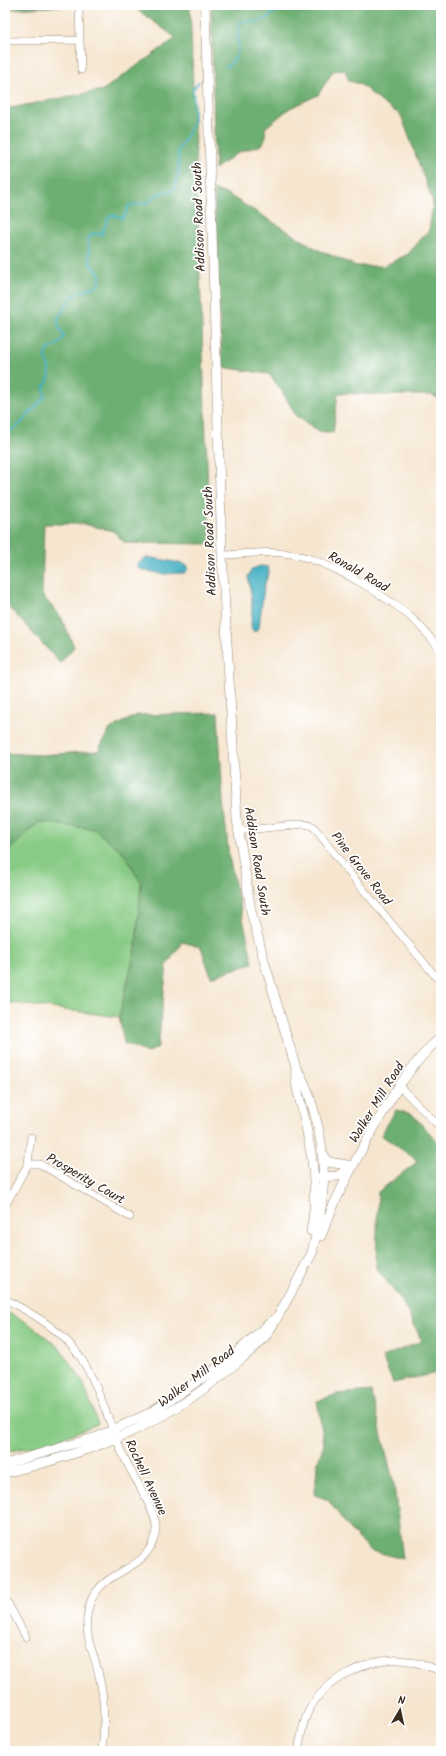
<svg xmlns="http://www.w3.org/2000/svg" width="446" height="1756" viewBox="0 0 446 1756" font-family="Kalam,sans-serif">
<rect width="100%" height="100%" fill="#fff"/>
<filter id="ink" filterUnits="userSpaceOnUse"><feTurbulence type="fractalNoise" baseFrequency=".025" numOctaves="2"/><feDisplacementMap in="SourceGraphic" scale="8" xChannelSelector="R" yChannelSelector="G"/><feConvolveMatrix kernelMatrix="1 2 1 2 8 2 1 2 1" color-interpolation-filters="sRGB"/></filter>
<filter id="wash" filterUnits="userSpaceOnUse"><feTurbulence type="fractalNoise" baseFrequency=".012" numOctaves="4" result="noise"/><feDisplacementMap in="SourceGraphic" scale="16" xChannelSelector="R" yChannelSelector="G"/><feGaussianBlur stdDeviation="0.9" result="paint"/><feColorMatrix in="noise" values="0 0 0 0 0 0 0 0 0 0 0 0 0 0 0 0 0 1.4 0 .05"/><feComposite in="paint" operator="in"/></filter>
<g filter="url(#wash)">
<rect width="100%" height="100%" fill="#f6e6d0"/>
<path fill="#87cb84" stroke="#617a51" d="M 39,822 L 94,829 L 124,853 L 141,883 L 136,947 L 119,1017 L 5,1002 L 5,866 L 8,851 Z
M 5,1311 L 28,1323 L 60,1348 L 83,1382 L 98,1424 L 46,1444 L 5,1452 Z"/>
<path fill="#6daf72" stroke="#546c48" d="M 6,5 L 83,5 L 11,9 Z
M 131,5 L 190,5 L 210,544 L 125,543 L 113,531 L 83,524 L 44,524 L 42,595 L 61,617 L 74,647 L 60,663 L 5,603 L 5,109 L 103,90 L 176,38 Z
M 211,5 L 441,5 L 441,399 L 431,395 L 385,395 L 338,393 L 333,433 L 319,431 L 296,416 L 282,391 L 269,374 L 222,367 L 214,190 L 227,194 L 317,249 L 356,266 L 384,266 L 408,254 L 429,230 L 433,202 L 401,115 L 385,105 L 360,84 L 349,81 L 345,70 L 333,71 L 318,95 L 290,108 L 265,128 L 266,137 L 262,145 L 239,152 L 215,169 Z
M 218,713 L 223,801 L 229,857 L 253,963 L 211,977 L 201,947 L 182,942 L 167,965 L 158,1047 L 147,1053 L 124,1043 L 119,1017 L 136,947 L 141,883 L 124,853 L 94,829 L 39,822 L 8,851 L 5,866 L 5,753 L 40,755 L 98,751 L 110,729 L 137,715 Z
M 396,1110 L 412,1114 L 441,1145 L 441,1372 L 393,1383 L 382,1357 L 422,1341 L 402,1301 L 376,1268 L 378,1192 L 418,1161 L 381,1135 Z
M 371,1391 L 394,1485 L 403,1559 L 371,1551 L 351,1531 L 328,1500 L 315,1495 L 317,1464 L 324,1443 L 317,1401 L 337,1394 Z"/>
<path fill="#44b0c2" stroke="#406d70" d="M 147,557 L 181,563 L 188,566 L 188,569 L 185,573 L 162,574 L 139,569 L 137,565 L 142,560 Z
M 260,566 L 268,567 L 269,571 L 264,587 L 259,628 L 254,632 L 251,627 L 252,600 L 248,577 L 252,569 Z"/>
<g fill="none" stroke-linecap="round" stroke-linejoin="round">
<path stroke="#44b0c2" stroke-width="2" d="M 226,67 C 249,50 231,40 241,22 C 246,20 248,21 253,22 C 264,23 275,13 279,5
M 5,442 L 10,431 L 19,425 L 45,397 L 44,387 C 54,375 48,367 45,354 C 50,345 61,347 64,336 L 58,325 L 58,319 L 68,301 L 72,296 L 100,284 L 100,274 L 90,264 L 88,239 L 91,235 L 94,233 L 101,235 L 109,217 L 112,215 L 122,218 L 126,214 L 129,205 L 148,203 L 159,193 L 171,191 L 176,186 L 179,171 L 178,151 L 192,126 L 194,116 L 193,89 L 199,82"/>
</g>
</g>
<g filter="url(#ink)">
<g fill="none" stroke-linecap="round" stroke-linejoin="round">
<defs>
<path id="minor" d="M 79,11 L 80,40
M 5,41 L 80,40 L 81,70
M 222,555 C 246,554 272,550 295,555 C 330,561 394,600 419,625 C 427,633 434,642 441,651
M 238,831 L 304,824 L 313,826 L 347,870 L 441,983
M 399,1086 L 441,1128
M 28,1164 L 40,1164 L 130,1217
M 5,1206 L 28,1164 L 31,1137
M 5,1299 C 31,1313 57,1327 75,1350 C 99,1381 107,1420 123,1455 C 133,1477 148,1497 155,1520 C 157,1527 156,1534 153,1541 C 141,1577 92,1568 87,1617 C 85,1637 95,1656 99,1676 C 105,1700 105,1726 102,1751
M 5,1598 L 26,1637
M 298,1751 C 301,1738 302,1724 308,1712 C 323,1681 365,1658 400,1660 C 413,1661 428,1666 441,1671"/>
<path id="major" d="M 205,5 L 222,555 L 237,819 L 251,911 L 265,964 L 296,1068 C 306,1082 309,1095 314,1111 C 329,1163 325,1205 311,1256
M 296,1068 C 294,1084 301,1102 304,1117 C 312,1155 319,1192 311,1231
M 323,1154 L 328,1162 L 353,1166
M 320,1177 L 338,1176 L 351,1167
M 321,1236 C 334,1201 351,1168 370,1135 C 390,1099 410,1064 441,1037
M 5,1464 L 97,1437 L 152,1412 L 226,1362 L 273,1320
M 5,1473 C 93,1451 157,1429 228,1370 C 241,1359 258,1347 268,1333 C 284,1307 299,1278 313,1251"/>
</defs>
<use href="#minor" stroke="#988877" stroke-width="8"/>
<use href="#major" stroke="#988877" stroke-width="10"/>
<use href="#minor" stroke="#fff" stroke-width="7"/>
<use href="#major" stroke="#fff" stroke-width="9"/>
</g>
</g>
<g text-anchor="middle" stroke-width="3.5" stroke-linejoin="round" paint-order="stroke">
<g font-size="13" fill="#3b2a1e" stroke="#fff">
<text transform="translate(198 217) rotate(-92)" y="5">Addison Road South</text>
<text transform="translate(209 541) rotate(-92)" y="5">Addison Road South</text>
<text transform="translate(359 571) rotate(30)" y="5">Ronald Road</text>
<text transform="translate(258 861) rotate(81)" y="5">Addison Road South</text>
<text transform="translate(362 868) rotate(52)" y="5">Pine Grove Road</text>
<text transform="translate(376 1102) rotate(-58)" y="5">Walker Mill Road</text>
<text transform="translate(86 1178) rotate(30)" y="5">Prosperity Court</text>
<text transform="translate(196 1376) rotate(-37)" y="5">Walker Mill Road</text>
<text transform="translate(147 1477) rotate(65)" y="5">Rochell Avenue</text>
</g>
</g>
<rect width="446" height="1756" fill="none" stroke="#fff" stroke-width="20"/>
<g transform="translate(400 1710) rotate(9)" stroke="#ffffff" stroke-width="3" paint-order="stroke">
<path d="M0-3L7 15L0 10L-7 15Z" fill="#3b2a1e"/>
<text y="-6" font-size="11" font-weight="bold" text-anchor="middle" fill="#3b2a1e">N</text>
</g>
</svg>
